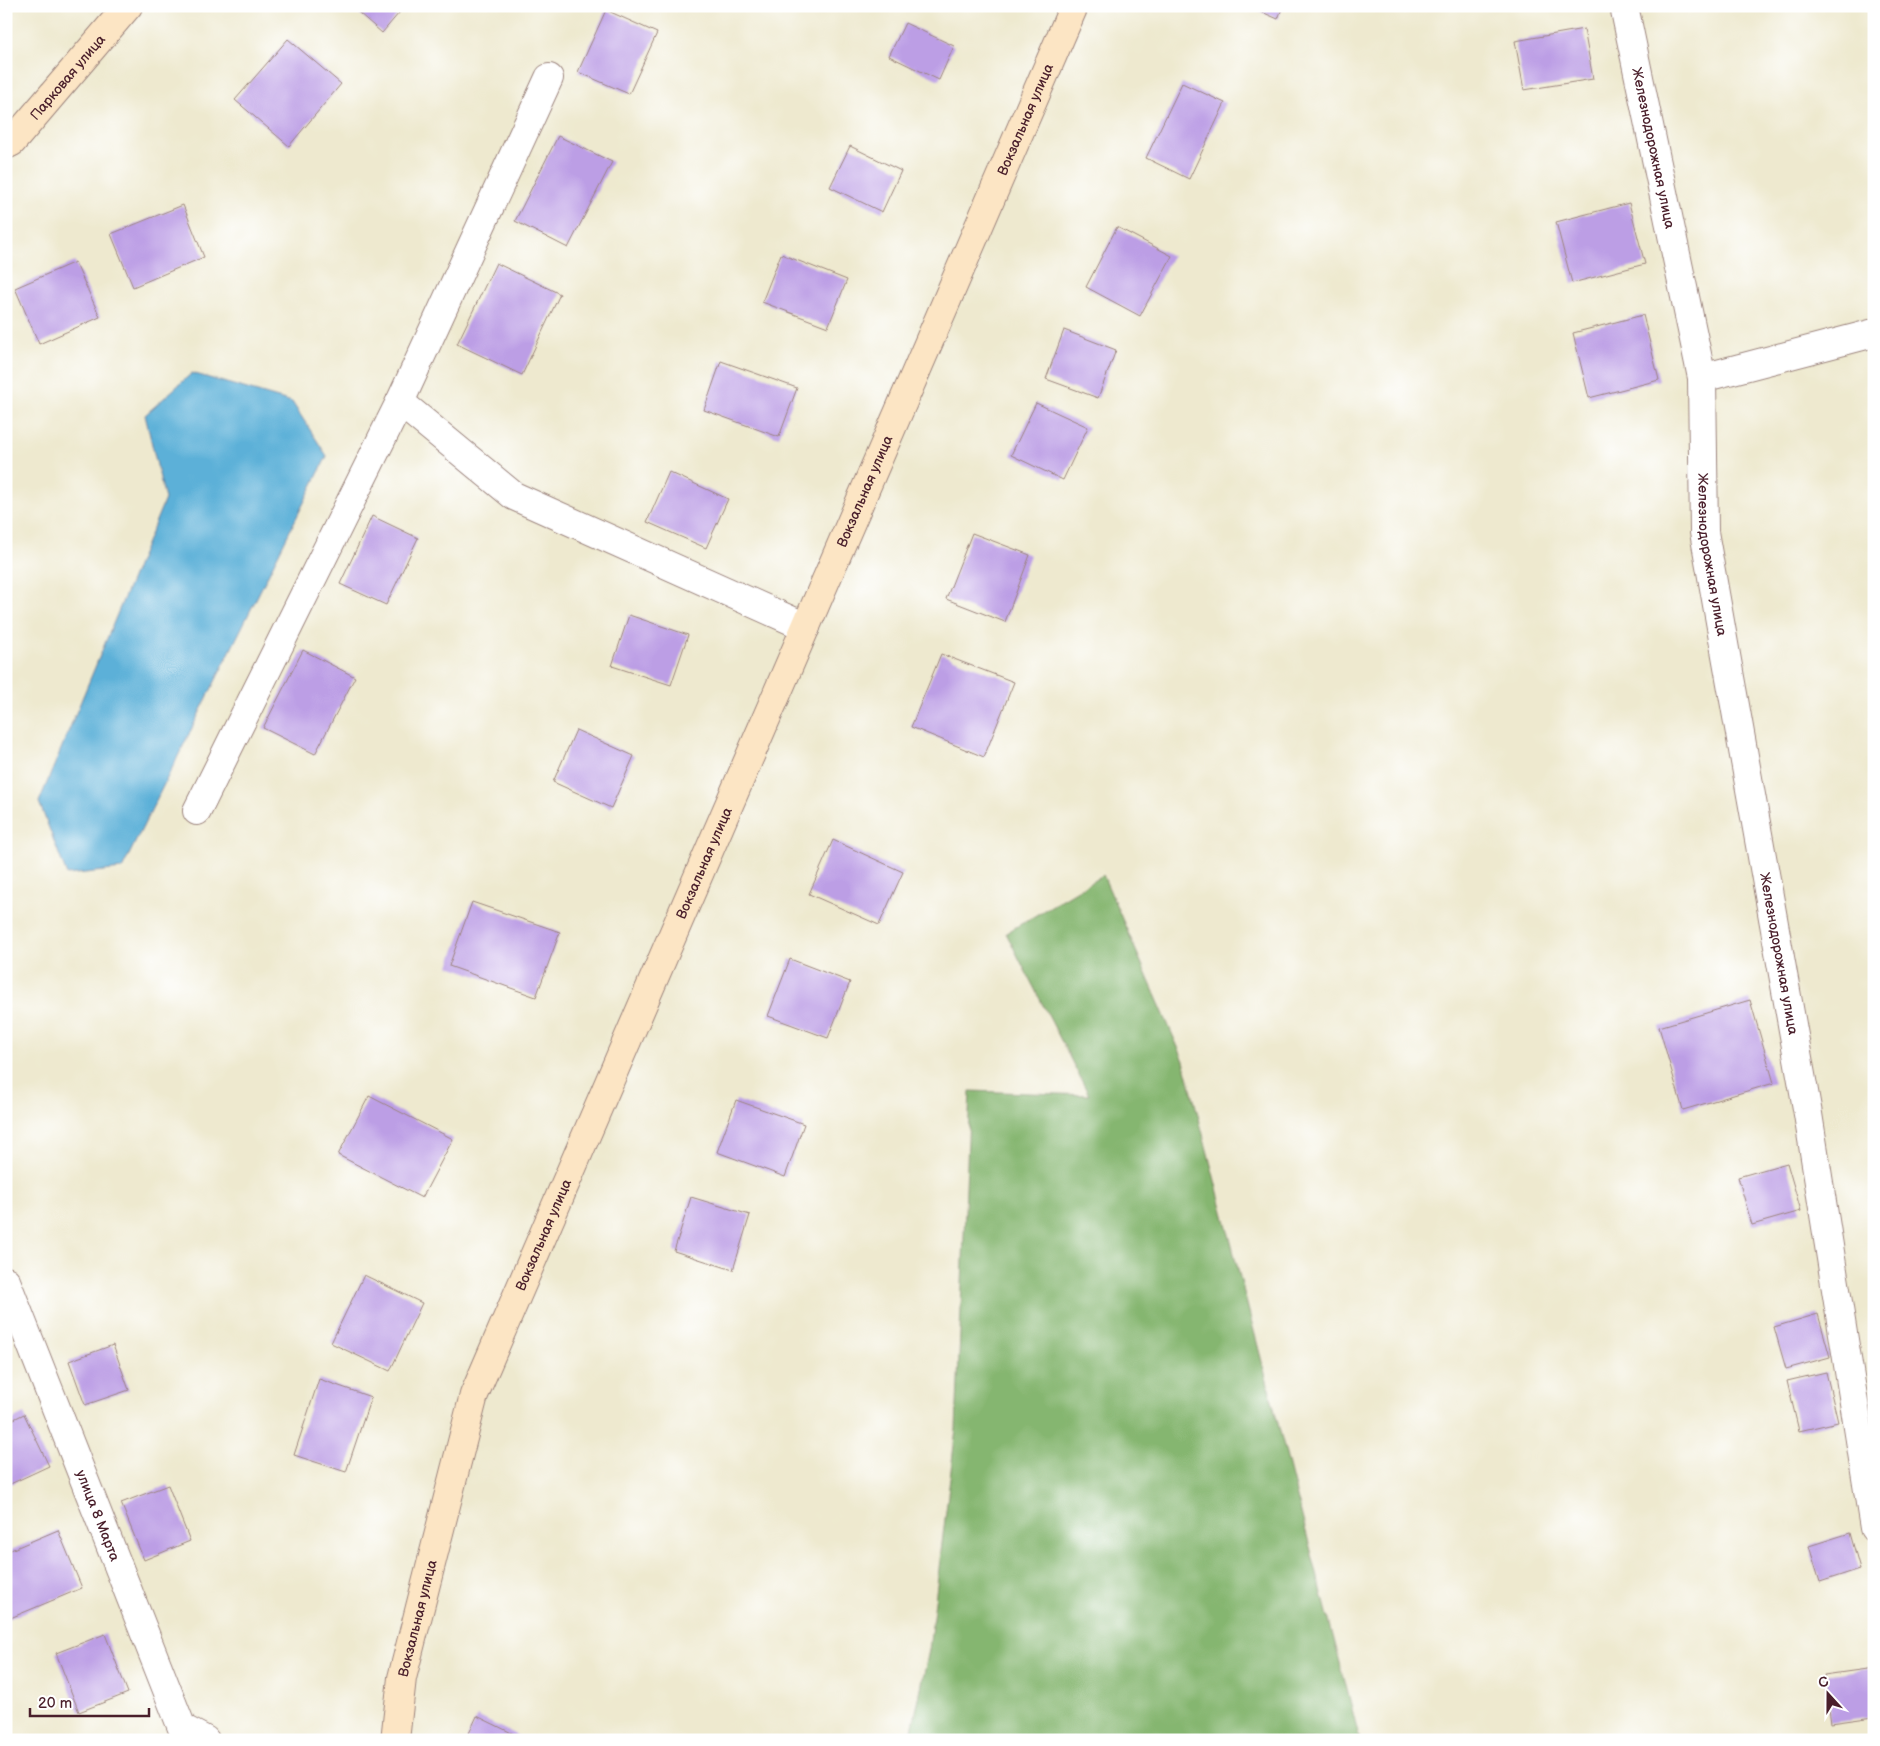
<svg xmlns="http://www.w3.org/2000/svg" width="1880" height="1746" viewBox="0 0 1880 1746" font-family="'Balsamiq Sans',sans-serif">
<rect width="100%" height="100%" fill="#fff"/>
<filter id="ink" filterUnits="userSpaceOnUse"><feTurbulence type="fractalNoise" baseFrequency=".02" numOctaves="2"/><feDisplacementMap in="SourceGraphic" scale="10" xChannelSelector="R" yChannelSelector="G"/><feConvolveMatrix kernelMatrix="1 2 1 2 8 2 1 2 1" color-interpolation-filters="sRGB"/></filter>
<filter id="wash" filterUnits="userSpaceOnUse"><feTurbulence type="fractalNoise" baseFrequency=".0096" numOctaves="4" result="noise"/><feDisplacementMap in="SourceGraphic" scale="20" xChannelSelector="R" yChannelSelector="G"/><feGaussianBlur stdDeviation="1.12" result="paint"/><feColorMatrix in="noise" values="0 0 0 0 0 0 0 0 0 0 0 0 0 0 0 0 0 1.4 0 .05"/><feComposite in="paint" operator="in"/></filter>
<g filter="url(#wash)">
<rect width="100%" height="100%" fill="#eee9cf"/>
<path fill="#85b670" stroke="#686a4e" d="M 1103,875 L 1184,1061 L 1360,1740 L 910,1740 L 929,1650 L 956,1429 L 970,1091 L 1089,1095 L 1006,933 Z"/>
<path fill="#5cb0d8" stroke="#536882" d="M 192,373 L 292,402 L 327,456 L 122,869 L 67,875 L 39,802 L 165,499 L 145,415 Z"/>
<g id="blocks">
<path fill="#bc9ee5" d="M 351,6 L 405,6 L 382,33 Z
M 1248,6 L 1283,6 L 1278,19 Z
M 606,10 L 657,33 L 629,94 L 578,72 Z
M 905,23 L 954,46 L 939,80 L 889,56 Z
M 1584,29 L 1593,79 L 1524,90 L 1515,41 Z
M 288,39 L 341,84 L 289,146 L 235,100 Z
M 1182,83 L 1225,103 L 1189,179 L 1146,158 Z
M 558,136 L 612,162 L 568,248 L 515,221 Z
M 850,146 L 901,171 L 882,212 L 830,187 Z
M 1629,203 L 1645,264 L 1572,283 L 1556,222 Z
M 183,205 L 204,257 L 133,287 L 111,234 Z
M 1117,227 L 1172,256 L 1140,316 L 1086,287 Z
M 781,254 L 847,280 L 828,327 L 762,302 Z
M 75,262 L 100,317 L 39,344 L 15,288 Z
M 496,263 L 560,294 L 522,375 L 457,344 Z
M 1643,315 L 1659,380 L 1589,398 L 1573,333 Z
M 1064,330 L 1116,350 L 1098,398 L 1046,379 Z
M 721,361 L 797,388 L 779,437 L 704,410 Z
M 1036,403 L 1088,427 L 1063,480 L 1011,455 Z
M 669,472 L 728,499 L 706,548 L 647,522 Z
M 372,516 L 418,538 L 386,605 L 340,584 Z
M 972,533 L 1030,555 L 1005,622 L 946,599 Z
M 629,615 L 688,635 L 671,685 L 612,666 Z
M 303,650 L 355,677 L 315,754 L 263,728 Z
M 941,654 L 1014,682 L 984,757 L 911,727 Z
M 576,730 L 634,756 L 611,808 L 553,782 Z
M 833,840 L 903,872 L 879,925 L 809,894 Z
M 472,902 L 560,932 L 536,997 L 449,966 Z
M 790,959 L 850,982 L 828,1038 L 768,1016 Z
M 1750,1000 L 1774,1083 L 1683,1110 L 1659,1027 Z
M 369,1096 L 453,1139 L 422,1198 L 338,1155 Z
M 736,1100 L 804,1124 L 785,1177 L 717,1152 Z
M 1787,1163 L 1801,1211 L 1752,1225 L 1738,1177 Z
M 691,1197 L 750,1215 L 733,1270 L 674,1251 Z
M 364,1275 L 422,1303 L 390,1371 L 331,1343 Z
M 1818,1314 L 1830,1357 L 1786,1369 L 1774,1327 Z
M 113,1345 L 129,1390 L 85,1405 L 69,1361 Z
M 1826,1372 L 1838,1422 L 1799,1431 L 1787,1381 Z
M 319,1379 L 371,1397 L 346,1472 L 294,1455 Z
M 24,1414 L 49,1466 L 6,1486 L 6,1423 Z
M 168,1485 L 190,1541 L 144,1560 L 121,1503 Z
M 58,1530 L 82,1588 L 8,1619 L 6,1615 L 6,1552 Z
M 1850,1533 L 1860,1569 L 1820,1582 L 1809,1546 Z
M 105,1634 L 128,1693 L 79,1712 L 56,1653 Z
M 1874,1668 L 1874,1717 L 1831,1723 L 1824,1675 Z
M 477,1716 L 526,1740 L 466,1740 Z"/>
</g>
</g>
<g filter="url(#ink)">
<use href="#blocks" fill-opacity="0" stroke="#9c847d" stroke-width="1"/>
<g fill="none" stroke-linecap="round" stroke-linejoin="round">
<defs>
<g id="street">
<path id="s1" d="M 1624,6 L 1702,378"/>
<path id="s2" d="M 1874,333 L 1702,378 L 1704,532 L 1808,1114 L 1874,1528"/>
<path d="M 400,402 L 514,496 L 806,627"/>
<path d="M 197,811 L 400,402 L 549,78"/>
<path id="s3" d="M 6,1281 L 182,1728 L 205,1740"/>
</g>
<g id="secondary">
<path id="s4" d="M 6,145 L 12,142 L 128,6"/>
<path id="s5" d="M 395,1740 L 402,1678 L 474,1395 L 1074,6"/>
</g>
</defs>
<use href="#street" stroke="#9c847d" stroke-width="30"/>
<use href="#secondary" stroke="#9c847d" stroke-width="30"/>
<use href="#street" stroke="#fff" stroke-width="28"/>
<use href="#secondary" stroke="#fce5c4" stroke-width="28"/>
</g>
</g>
<g text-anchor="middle" stroke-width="4" stroke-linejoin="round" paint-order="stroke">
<g font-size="14" fill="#4a1f2b" stroke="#fff">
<text dy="5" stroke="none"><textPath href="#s4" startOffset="92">Парковая улица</textPath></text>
<text dy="5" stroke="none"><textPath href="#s5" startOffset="1744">Вокзальная улица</textPath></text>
<text dy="5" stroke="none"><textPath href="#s1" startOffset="145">Железнодорожная улица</textPath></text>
<text dy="5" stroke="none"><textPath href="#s5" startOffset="1339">Вокзальная улица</textPath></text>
<text dy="5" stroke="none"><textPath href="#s2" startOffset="355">Железнодорожная улица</textPath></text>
<text dy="5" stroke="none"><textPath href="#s5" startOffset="934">Вокзальная улица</textPath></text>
<text dy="5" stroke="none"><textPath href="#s2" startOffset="760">Железнодорожная улица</textPath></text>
<text dy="5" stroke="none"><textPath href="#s5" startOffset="529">Вокзальная улица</textPath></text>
<text dy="5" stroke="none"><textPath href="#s3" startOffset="252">улица 8 Марта</textPath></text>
<text dy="5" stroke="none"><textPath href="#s5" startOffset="124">Вокзальная улица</textPath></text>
</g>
</g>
<rect width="1880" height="1746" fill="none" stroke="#fff" stroke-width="25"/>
<g transform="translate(1828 1694) rotate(339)" stroke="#ffffff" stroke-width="4" paint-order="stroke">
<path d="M0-4L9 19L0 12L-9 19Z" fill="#4a1f2b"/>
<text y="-8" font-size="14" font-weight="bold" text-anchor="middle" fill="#4a1f2b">С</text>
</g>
<path d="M30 1708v8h119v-8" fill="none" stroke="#4a1f2b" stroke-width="2.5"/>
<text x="38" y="1708" font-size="15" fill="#4a1f2b" stroke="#ffffff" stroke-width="4" paint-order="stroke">20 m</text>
</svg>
